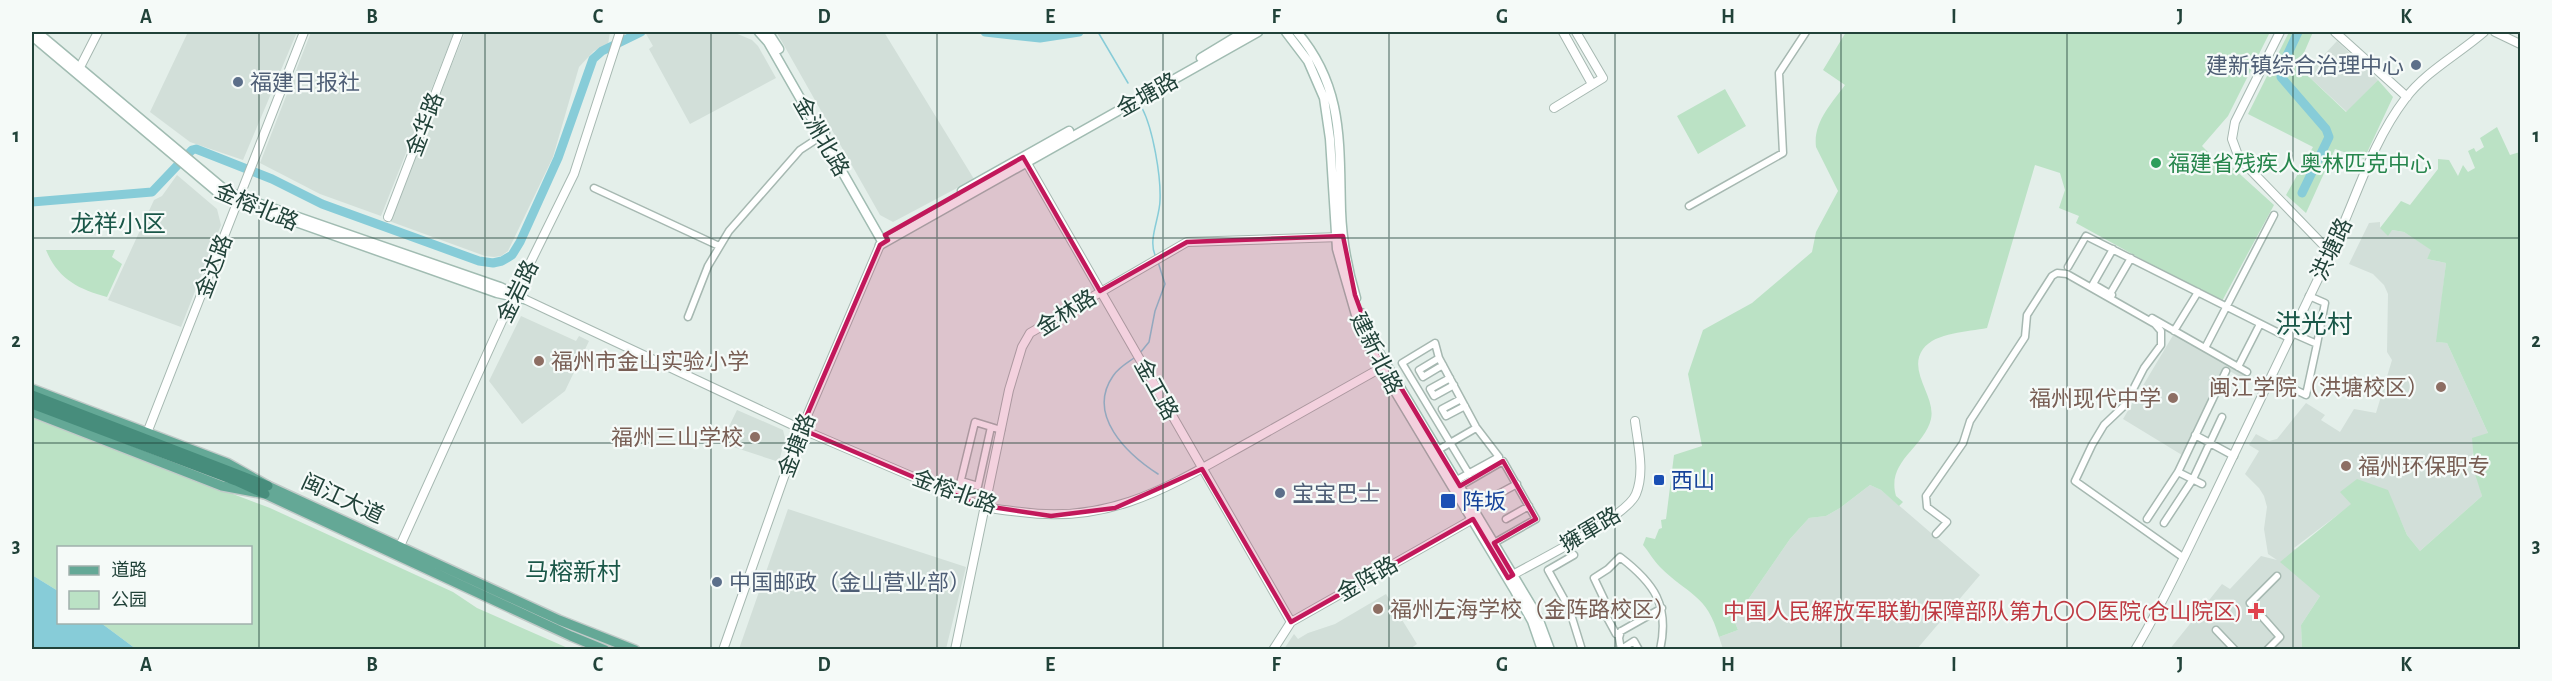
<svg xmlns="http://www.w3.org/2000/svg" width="2552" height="681" viewBox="0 0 2552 681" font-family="'Alegreya Sans','Noto Sans SC',sans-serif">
<rect width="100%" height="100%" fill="#e4efea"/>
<path fill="#d2dfd9" d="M 188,32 L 297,32 L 243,160 L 190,142 L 150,112 Z
M 311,32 L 454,32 L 381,216 L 320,194 L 260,163 Z
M 465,32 L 610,32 L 608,45 L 594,51 L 579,67 L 553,157 L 508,251 L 501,256 L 494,257 L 485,256 L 389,221 Z
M 645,32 L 668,32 L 670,34 L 675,32 L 733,32 L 752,40 L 758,46 L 776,78 L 690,124 L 649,49 L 653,46 Z
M 780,32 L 884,32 L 974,179 L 893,222 L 880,215 L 777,33 Z
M 2337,41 L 2378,80 L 2347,112 L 2306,74 Z
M 177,175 L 217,209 L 221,225 L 181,327 L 108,300 L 154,200 L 162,196 Z
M 2380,222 L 2380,228 L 2404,232 L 2432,250 L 2427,259 L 2446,263 L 2437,342 L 2447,343 L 2488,433 L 2472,455 L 2482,496 L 2420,551 L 2407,535 L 2400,519 L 2352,504 L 2294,548 L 2320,596 L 2301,625 L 2302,649 L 2169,650 L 2222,584 L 2230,589 L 2261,556 L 2277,560 L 2268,554 L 2264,529 L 2267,507 L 2264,496 L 2259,488 L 2245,474 L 2259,451 L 2249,445 L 2256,434 L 2269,441 L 2277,439 L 2306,403 L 2325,415 L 2321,420 L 2340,432 L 2354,409 L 2376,413 L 2392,360 L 2387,352 L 2388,294 L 2384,285 L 2373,274 L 2349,264 L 2369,223 Z
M 521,316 L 576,341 L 579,336 L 589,341 L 565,391 L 522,424 L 489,381 Z
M 2175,332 L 2245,374 L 2242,378 L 2226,369 L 2182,455 L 2123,419 Z
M 737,410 L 783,430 L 785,438 L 779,462 L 721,443 Z
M 1870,485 L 1881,490 L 1980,575 L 1917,649 L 1723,649 L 1719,637 L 1738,630 L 1734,620 L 1790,539 L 1809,518 L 1826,516 L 1840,508 Z
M 788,509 L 966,567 L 946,649 L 739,649 Z
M 1386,594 L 1417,644 L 1410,649 L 1284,649 L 1294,634 L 1298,639 L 1308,633 L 1335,624 Z"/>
<path fill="#bbe2c5" d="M 1846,32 L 2270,32 L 2228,116 L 2202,146 L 2214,158 L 2232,167 L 2274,205 L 2221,303 L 2076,223 L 2079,216 L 2059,208 L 2065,190 L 2060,173 L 2035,165 L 1987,328 C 1968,332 1936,332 1923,349 C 1907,371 1936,396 1931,419 C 1924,448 1886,461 1896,496 L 1903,502 L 1899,506 L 1881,490 L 1870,485 L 1840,508 L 1826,516 L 1809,518 L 1790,539 L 1734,620 L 1738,630 L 1719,637 C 1707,594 1688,595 1660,567 C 1654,561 1649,552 1643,545 L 1646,537 L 1655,539 L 1659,529 L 1662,528 L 1661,520 L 1666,519 L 1674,455 L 1702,446 L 1688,374 L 1703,330 L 1752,303 L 1812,252 L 1816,232 L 1838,191 L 1816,147 C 1813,122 1832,103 1845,85 L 1823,70 Z
M 2289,32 L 2313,32 L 2300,62 L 2311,69 L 2306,74 L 2346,112 L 2378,80 L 2393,97 L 2364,159 L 2335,149 L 2306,213 L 2286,195 L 2313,147 L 2248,114 Z
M 1725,89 L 1746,126 L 1698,154 L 1677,116 Z
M 2497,127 L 2510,155 L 2520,152 L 2520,649 L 2302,649 L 2301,625 L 2320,596 L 2280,562 L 2351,504 L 2340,492 L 2357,479 L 2388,490 L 2407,535 L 2420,551 L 2482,496 L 2475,474 L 2472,438 L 2488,433 L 2447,343 L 2436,342 L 2446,263 L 2427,259 L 2431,250 L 2404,232 L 2392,230 L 2388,236 L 2380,228 L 2401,201 L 2410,205 L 2438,169 L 2438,159 L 2449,160 L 2458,176 L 2463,165 L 2468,172 L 2475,168 L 2468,151 L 2474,148 L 2476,152 L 2484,147 L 2480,138 Z
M 46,250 L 115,250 L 112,257 L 122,264 L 107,297 C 78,289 58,279 46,250 Z
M 32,418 L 270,508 L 453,592 L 477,608 L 570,649 L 136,649 L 101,623 L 250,622 L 250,548 L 58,548 L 58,591 L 32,575 Z"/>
<path fill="#87ccd8" d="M 32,575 L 58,591 L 58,622 L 101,623 L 136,649 L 32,649 Z"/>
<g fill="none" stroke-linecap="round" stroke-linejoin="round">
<path stroke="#87ccd8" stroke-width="1.5" d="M 1098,32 L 1128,83
M 1142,108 C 1153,129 1161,176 1160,200 C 1160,217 1148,239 1155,255
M 1140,353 L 1149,342 L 1155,311 L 1165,284 L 1158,262
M 1134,358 C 1127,363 1118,368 1113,376 C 1086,415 1127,454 1158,474"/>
<path stroke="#87ccd8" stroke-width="9" d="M 985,32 L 1040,38 L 1079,32
M 2298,32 L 2283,64 L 2281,77 L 2326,129 L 2329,137 L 2302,193
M 32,202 L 152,192 L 192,150 L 196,149 L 272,179 L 322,204 L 479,261 L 493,263 L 502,261 L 512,255 L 520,242 L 558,158 L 593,59 L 602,51 L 641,32"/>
<defs>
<path id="minor" d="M 594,188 L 719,246
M 1689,206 L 1783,153 L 1779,73 L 1806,32
M 2068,267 L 2086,236 L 2289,338
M 2110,294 L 2131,258
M 2112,295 L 2093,284 L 2113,249
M 2309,296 L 2325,303 L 2317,344
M 688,317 L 708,266 L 729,231 L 800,150 L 826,133
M 2152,318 L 2247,372
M 2174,331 L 2198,292
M 2205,348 L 2274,215
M 1439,358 L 1419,370 L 1423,377 L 1443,365
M 2238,367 L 2260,324
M 1450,378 L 1430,389 L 1434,396 L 1454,385
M 2271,378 L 2306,395 L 2317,344 L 2292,333
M 1461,399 L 1442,409 L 1446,416 L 1465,406
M 2195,435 L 2234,456
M 1438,450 L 1476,428
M 2178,472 L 2202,484
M 1457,480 L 1499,457 L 1476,427 L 1439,358 L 1435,343 L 1402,363 L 1469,474
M 961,481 L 978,486 L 991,427
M 1460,486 L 1503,461 L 1536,519 L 1494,543
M 957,496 L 975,422 L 1001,430
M 1493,497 L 1517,484
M 1506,519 L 1529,506
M 2147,519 L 2178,472 L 2226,371
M 2164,523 L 2193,479 L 2222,417
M 1936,534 L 1947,522 L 1927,507 L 1926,496 L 1963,443 L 1970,421 L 2025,337 L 2027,315 L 2052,276 L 2057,273 L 2067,274 L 2155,324 L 2161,331 L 2161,345 L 2144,368 L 2125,405 L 2104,425 L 2092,445 L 2075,481 L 2184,558
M 1574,555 L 1548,570 L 1569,608 L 1582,650
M 2216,630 L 2235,650
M 1621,631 L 1619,638 L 1621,650
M 1620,650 L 1634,641 L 1639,650
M 1660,650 C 1670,605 1654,583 1620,557 L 1608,569 L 1594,578 L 1604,599 L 1603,610 L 1616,634 L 1662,608
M 2267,650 L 2280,637 L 2250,603 L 2277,576"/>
<path id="tertiary" d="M 1563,32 L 1592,84
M 2280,32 L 2235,122 L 2232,139 L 2239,158 L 2331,253
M 2335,32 L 2407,97
M 2495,32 L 2520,44
M 77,73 L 98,32
M 1554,108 L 1603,78 L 1576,32
M 1024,158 L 1291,622
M 388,217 L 459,32
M 524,299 L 801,429 L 972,502 C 987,509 1004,510 1021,512 C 1113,525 1173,484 1251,441 C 1296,416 1341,390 1386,365
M 147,433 L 304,32
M 400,546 L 506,312 L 574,174 L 620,32
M 1509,577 C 1535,562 1627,517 1636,494 C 1645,472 1638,445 1635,421
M 723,650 L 798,437 L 880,245
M 955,650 L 1009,390 L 1022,347 L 1030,333 L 1187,242 L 1341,237
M 1273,650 L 1291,622 L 1473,519
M 2135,650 C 2164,602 2187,550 2212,500 C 2252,418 2290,336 2330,254 C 2355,203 2370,145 2405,99 C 2426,71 2459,54 2484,32"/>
<path id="secondary" d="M 37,32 L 224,189 L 240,197 L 500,287 L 513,293
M 759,32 L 768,42 L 883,243
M 768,32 L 779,49
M 1286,32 L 1308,61 L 1324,98 L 1330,139 L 1337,249 L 1360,329 L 1381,368 L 1515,591 L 1532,621 L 1542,650
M 1297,32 C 1344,87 1339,143 1341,211 C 1342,240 1348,271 1356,298
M 32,36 L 222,196 L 497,293 L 524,299
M 1201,58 L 1244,32
M 962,191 L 1069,131
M 880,245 L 1258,32
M 1361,313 L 1380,354 L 1537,615 L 1550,650"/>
<path id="primary" d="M 32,389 L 227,463 L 268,486 L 559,620 L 635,650
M 32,412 L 222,486 L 265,494 L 571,636 L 605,650"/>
<path id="trunk" d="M 32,395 L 268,486
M 32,404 L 236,481 L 265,494"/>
</defs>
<use href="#minor" stroke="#a6b8b1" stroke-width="9"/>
<use href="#tertiary" stroke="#a6b8b1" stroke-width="10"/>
<use href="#secondary" stroke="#a1bcb2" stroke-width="11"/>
<use href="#primary" stroke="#c1cac8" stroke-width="12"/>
<use href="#trunk" stroke="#c1cac8" stroke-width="12"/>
<use href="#minor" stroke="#fff" stroke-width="6"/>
<use href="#tertiary" stroke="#fff" stroke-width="8"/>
<use href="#secondary" stroke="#fff" stroke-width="8"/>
<use href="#primary" stroke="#64a896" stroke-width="9"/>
<use href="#trunk" stroke="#478d7c" stroke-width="9"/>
</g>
<path fill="#c2185b" fill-opacity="0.2" stroke="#c2185b" stroke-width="4.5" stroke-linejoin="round" d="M 1023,157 L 1100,291 L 1187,242 L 1343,236 L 1355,295 L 1370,336 L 1460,486 L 1503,461 L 1536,519 L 1494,543 L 1513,575 L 1508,578 L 1473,519 L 1291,622 L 1202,469 L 1115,508 L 1051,516 L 979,505 L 801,429 L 880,245 L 888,240 L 885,235 Z"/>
<path fill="none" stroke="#214239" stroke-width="1.5" stroke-opacity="0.55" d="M 259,32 L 259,650M 485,32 L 485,650M 711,32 L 711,650M 937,32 L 937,650M 1163,32 L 1163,650M 1389,32 L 1389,650M 1615,32 L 1615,650M 1841,32 L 1841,650M 2067,32 L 2067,650M 2293,32 L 2293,650M 32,238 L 2520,238M 32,443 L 2520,443"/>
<g fill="#5c6f8a" stroke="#f5faf8" stroke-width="2">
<circle cx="2416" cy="65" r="6"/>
<circle cx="238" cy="82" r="6"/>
<circle cx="1280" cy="493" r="6"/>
<circle cx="717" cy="582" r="6"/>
</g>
<circle fill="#2e9e5b" stroke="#f5faf8" stroke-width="2" cx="2156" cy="163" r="6"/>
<g fill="#8d6e63" stroke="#f5faf8" stroke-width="2">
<circle cx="539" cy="361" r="6"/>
<circle cx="2441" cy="387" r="6"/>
<circle cx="2173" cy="398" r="6"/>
<circle cx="755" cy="437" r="6"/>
<circle cx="2346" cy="466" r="6"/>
<circle cx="1378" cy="609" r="6"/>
</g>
<g fill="#1a4fb4" stroke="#f5faf8" stroke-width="2">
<rect x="1653" y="474" width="12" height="12" rx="3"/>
<rect x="1440" y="493" width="16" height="16" rx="3"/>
</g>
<path fill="#e0444e" stroke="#f5faf8" stroke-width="2" d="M2253 602h6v6h6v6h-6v6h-6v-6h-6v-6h6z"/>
<g text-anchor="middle" stroke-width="4.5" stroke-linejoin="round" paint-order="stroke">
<g font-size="22" fill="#4e5e75" stroke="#f5faf8" text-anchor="start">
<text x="2404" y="73" text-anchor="end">建新镇综合治理中心</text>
<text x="250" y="90">福建日报社</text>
<text x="1292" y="501">宝宝巴士</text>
<text x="729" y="590">中国邮政（金山营业部）</text>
</g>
<g font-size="22" fill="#214239" stroke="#f5faf8">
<text transform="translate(1147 94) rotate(-29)" y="8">金塘路</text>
<text transform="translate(424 124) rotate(-69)" y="8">金华路</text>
<text transform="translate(822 136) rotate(60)" y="8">金洲北路</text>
<text transform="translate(257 206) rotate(23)" y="8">金榕北路</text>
<text transform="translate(2331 249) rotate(-65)" y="8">洪塘路</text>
<text transform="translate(213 266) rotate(-69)" y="8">金达路</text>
<text transform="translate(517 291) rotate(-64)" y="8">金岩路</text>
<text transform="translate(1066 312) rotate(-32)" y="8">金林路</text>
<text transform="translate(1377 353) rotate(63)" y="8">建新北路</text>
<text transform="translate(1157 389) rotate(61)" y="8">金工路</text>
<text transform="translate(796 445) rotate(-69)" y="8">金塘路</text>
<text transform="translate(955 491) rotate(20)" y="8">金榕北路</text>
<text transform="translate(343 498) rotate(25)" y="8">闽江大道</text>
<text transform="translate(1590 529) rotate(-31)" y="8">擁軍路</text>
<text transform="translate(1367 578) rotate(-30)" y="8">金阵路</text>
</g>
<g font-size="22" fill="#27864d" stroke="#f5faf8" text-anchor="start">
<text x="2168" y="171">福建省残疾人奥林匹克中心</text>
</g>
<g font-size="22" fill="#785e54" stroke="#f5faf8" text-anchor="start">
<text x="551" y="369">福州市金山实验小学</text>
<text x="2429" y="395" text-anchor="end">闽江学院（洪塘校区）</text>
<text x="2161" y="406" text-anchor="end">福州现代中学</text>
<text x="743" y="445" text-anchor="end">福州三山学校</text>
<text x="2358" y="474">福州环保职专</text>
<text x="1390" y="617">福州左海学校（金阵路校区）</text>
</g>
<g font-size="22" fill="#164399" stroke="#f5faf8" text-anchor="start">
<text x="1671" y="488">西山</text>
<text x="1462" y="509">阵坂</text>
</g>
<g font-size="22" fill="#be3a42" stroke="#f5faf8" text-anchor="end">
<text x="2242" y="619">中国人民解放军联勤保障部队第九〇〇医院(仓山院区)</text>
</g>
<g font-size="24" fill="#1a5748" stroke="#f5faf8">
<text x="118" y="232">龙祥小区</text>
<text x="573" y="580">马榕新村</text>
</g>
<g font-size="26" fill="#1a5748" stroke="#f5faf8">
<text x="2314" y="333">洪光村</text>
</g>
</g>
<rect width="2552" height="681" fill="none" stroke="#f5faf8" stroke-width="66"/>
<rect x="57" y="546" width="195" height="78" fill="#f5faf8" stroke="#a0b0ac" stroke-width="1.5"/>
<rect x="69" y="566" width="30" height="9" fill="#64a896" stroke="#a0b0ac" stroke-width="1.5"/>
<text x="111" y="576" font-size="18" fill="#214239">道路</text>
<rect x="69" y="591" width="30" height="18" fill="#bbe2c5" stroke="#a0b0ac" stroke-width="1.5"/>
<text x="111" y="606" font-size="18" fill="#214239">公园</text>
<rect x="33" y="33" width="2486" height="615" fill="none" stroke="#214239" stroke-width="2"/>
<g font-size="20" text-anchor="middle" font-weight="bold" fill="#214239">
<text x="146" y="23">A</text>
<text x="372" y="23">B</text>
<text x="598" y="23">C</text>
<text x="824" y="23">D</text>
<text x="1050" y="23">E</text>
<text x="1276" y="23">F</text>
<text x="1502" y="23">G</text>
<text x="1728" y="23">H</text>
<text x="1954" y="23">I</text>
<text x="2180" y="23">J</text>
<text x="2406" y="23">K</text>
<text x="16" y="142">1</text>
<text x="2536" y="142">1</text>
<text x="16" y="347">2</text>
<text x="2536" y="347">2</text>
<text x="16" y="552">3</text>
<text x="2536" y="552">3</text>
<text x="146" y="671">A</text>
<text x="372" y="671">B</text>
<text x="598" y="671">C</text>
<text x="824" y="671">D</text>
<text x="1050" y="671">E</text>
<text x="1276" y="671">F</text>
<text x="1502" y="671">G</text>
<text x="1728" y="671">H</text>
<text x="1954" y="671">I</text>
<text x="2180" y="671">J</text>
<text x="2406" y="671">K</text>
</g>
</svg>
